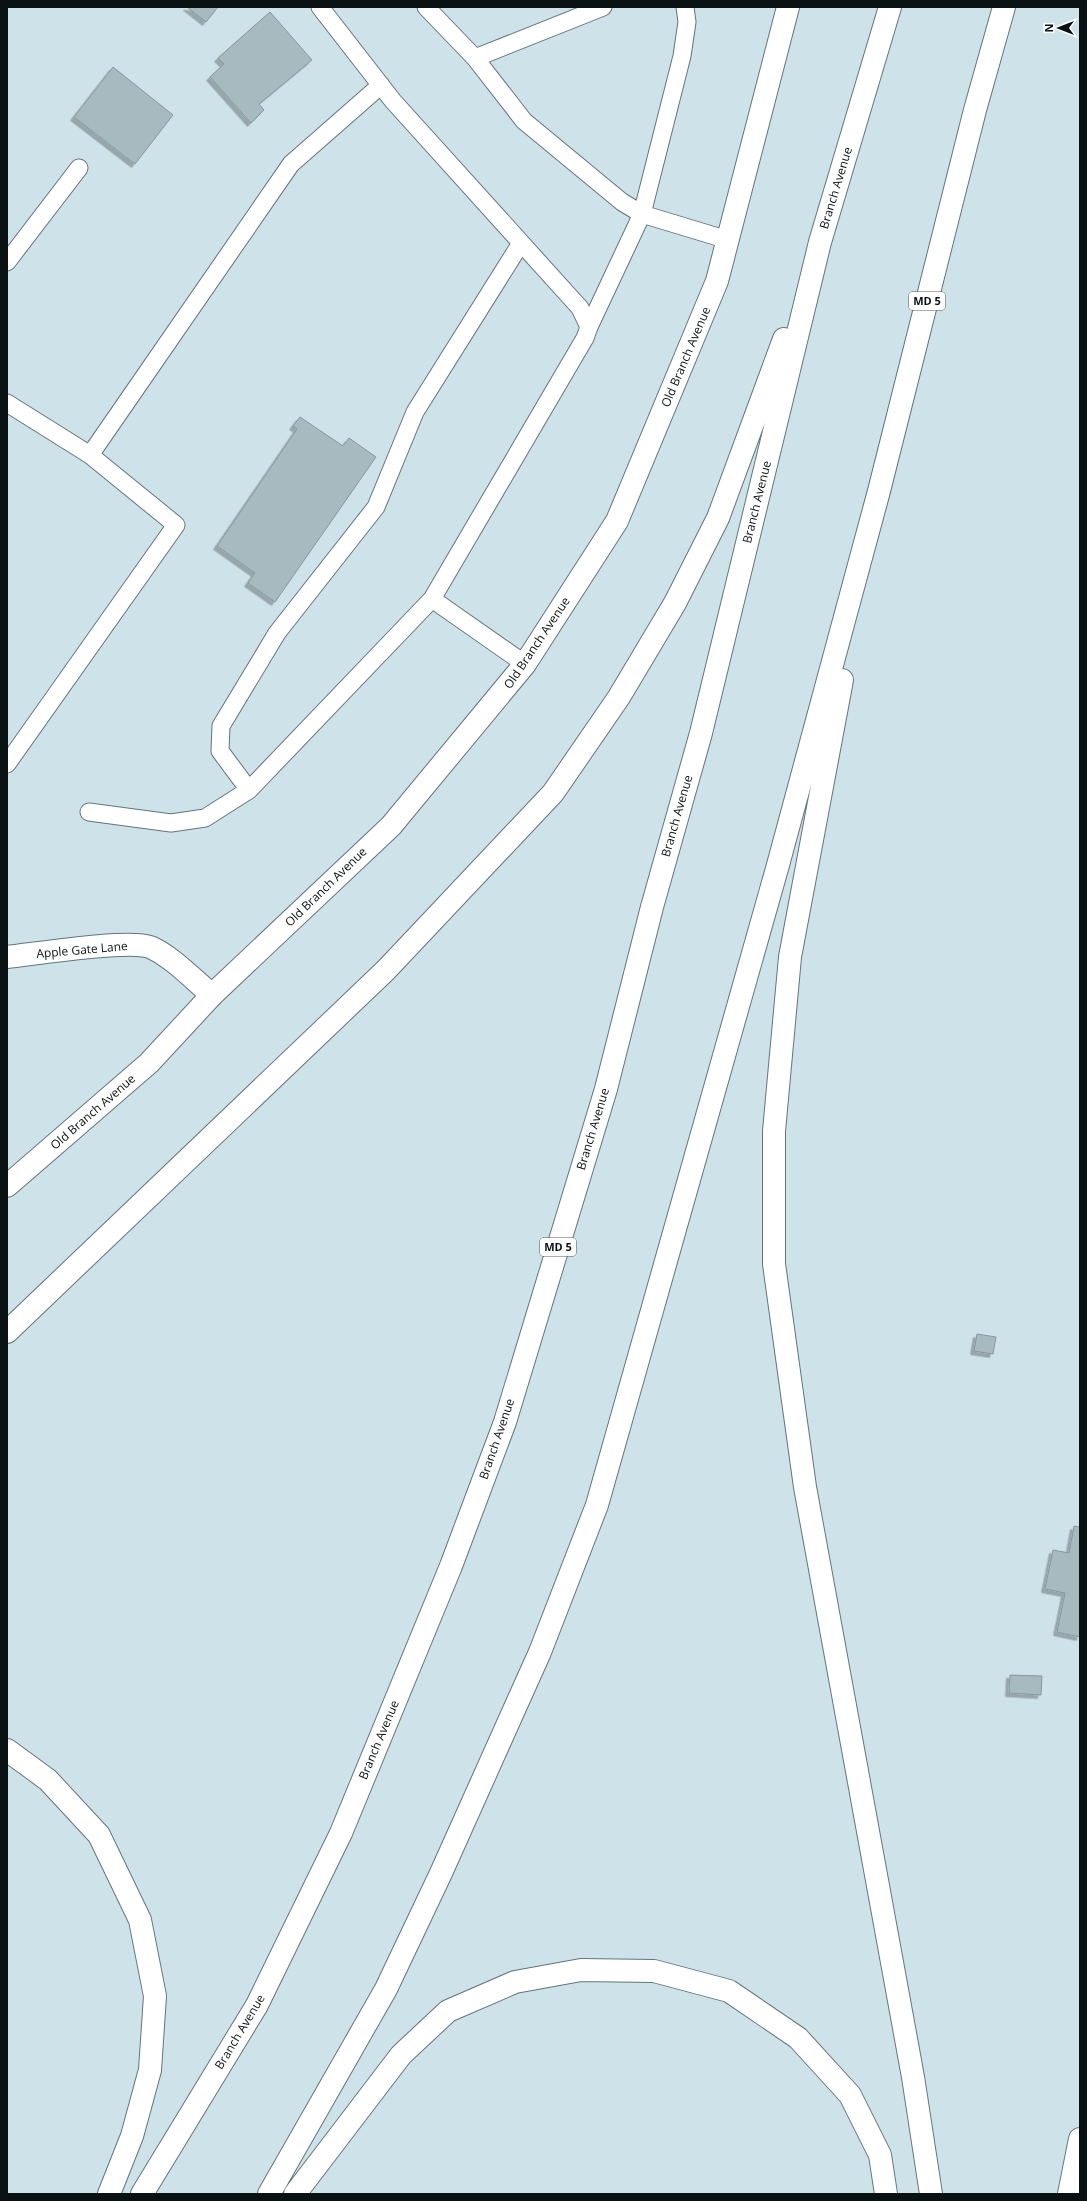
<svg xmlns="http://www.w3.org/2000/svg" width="1087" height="2201" viewBox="0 0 1087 2201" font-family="'Open Sans',sans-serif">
<defs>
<filter id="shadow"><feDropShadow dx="-3.5" dy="3.5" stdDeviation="0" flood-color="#0004"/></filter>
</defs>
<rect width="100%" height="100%" fill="#cee2e9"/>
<path fill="#a7bac0" stroke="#85989e" filter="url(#shadow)" d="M 187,7 L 218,7 L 206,22 Z
M 270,12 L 312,60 L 259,104 L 264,110 L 251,123 L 210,77 L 224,64 L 218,58 Z
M 113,67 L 173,115 L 135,164 L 74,117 Z
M 300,417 L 343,446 L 349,438 L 376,457 L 275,602 L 248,583 L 255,573 L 217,546 L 297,429 L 293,426 Z
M 977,1334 L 996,1337 L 993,1354 L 974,1351 Z
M 1074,1526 L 1080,1527 L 1080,1637 L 1057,1632 L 1065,1593 L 1045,1589 L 1053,1550 L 1069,1553 Z
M 1010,1675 L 1042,1676 L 1041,1695 L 1009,1693 Z"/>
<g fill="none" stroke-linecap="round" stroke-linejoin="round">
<defs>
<path id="lane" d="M 320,7 L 393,101 L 580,308 L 589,327 L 585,338 L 432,599 L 525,664
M 426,7 L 475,58 L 603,7
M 475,58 L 524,121 L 622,202 L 642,214 L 728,240
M 7,262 L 79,168
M 589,327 L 642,214 L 682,56 L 687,22 L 685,7
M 7,403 L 90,455
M 7,764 L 176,525 L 90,455 L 291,164 L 381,85
M 249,790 L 220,751 L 221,726 L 277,633 L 376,507 L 415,412 L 521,243
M 89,812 L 171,823 L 205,818 L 249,790 L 432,599"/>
<path id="street" d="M 7,957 C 35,954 128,939 150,947 C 170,955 195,981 212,995
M 1069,2194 L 1080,2139"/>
<path id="secondary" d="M 7,1186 L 149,1063 L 212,995 L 391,826 L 525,664 L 617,521 L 717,281 L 788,7"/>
<path id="highway" d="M 842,680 L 790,957 L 774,1131 L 774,1264 L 805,1487 L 913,2077 L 931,2194
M 7,1332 L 386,970 L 553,793 L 619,697 L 675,603 L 718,518 L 784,339
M 7,1750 L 48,1780 L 99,1835 L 140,1920 L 155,1996 L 150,2070 L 132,2136 L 109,2194
M 142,2194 L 257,2005 L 341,1833 L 451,1566 L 505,1422 L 606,1089 L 652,907 L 701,733 L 820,242 L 890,7
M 269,2194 L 386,1989 L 441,1873 L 540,1652 L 597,1505 L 778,865 L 879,491 L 975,110 L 1004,7
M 295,2194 L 401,2055 L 448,2011 L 515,1982 L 581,1970 L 654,1971 L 729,1991 L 798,2038 L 850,2095 L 880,2155 L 886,2194"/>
</defs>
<use href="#lane" stroke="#63757b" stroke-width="19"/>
<use href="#street" stroke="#63757b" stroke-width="24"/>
<use href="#secondary" stroke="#63757b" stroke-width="24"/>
<use href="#highway" stroke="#63757b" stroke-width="24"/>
<use href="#lane" stroke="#fff" stroke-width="17"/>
<use href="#street" stroke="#fff" stroke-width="22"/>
<use href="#secondary" stroke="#fff" stroke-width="22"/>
<use href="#highway" stroke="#fff" stroke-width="22"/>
</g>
<g text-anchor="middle" stroke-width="3.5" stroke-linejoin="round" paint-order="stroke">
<g fill="#fff" stroke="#54585a" stroke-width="1">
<rect x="909" y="292" width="36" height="18" rx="3"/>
<rect x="540" y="1238" width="36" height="18" rx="3"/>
</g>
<g font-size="11" font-weight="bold" fill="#0a1113">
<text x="927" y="305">MD 5</text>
<text x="558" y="1251">MD 5</text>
</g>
<g font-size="12" fill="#0a1113" stroke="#fff">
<text transform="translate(836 188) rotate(-73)" y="4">Branch Avenue</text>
<text transform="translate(686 357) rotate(-67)" y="4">Old Branch Avenue</text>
<text transform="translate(757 502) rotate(-76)" y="4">Branch Avenue</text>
<text transform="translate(537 643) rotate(-56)" y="4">Old Branch Avenue</text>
<text transform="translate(677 816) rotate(-74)" y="4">Branch Avenue</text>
<text transform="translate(326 887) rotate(-44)" y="4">Old Branch Avenue</text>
<text transform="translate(82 950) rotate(-5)" y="4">Apple Gate Lane</text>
<text transform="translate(93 1112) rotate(-41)" y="4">Old Branch Avenue</text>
<text transform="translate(593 1129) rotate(-73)" y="4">Branch Avenue</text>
<text transform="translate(497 1439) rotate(-71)" y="4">Branch Avenue</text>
<text transform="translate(379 1740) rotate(-67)" y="4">Branch Avenue</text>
<text transform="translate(240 2032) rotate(-59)" y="4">Branch Avenue</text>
</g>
</g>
<rect width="1087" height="2201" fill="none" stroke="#0a1113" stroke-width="16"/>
<g transform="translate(1059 28) rotate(270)" stroke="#ffffff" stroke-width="3" paint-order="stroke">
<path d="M0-3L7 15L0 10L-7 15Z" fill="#0a1113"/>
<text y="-6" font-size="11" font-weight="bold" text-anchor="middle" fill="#0a1113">N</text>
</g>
</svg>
